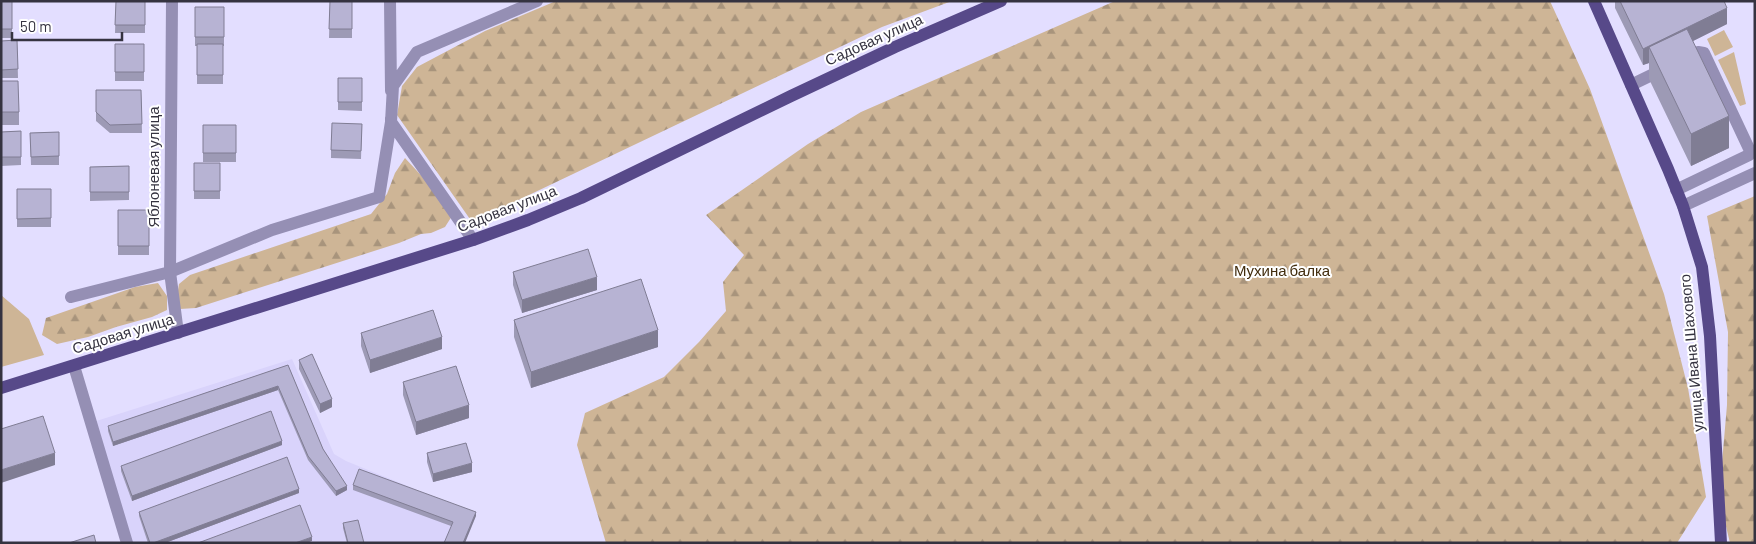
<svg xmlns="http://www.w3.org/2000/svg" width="1756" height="544" viewBox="0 0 1756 544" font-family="Barlow,sans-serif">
<defs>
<pattern id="forest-firs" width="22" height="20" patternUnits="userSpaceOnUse" patternTransform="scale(1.25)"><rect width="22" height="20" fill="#ceb596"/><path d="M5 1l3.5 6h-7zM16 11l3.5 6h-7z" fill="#a8947c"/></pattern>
</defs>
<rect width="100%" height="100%" fill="#e3deff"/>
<path fill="#d9d3fb" d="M 292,359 L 334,454 L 346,461 L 415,489 L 471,518 L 461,543 L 130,543 L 90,423 Z"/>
<path fill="#ceb596" d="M 1724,30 L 1733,47 L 1715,56 L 1707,39 Z
M 1734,52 L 1746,104 L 1740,106 L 1718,60 Z
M 1,295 L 29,319 L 44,355 L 1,367 Z"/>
<path fill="url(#forest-firs)" d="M 556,1 L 952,1 L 882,27 L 472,222 L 397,115 L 402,86 L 417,67 L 485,31 Z
M 1115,1 L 1550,1 L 1590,89 L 1664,294 L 1688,388 L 1706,497 L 1677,543 L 606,543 L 577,445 L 585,413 L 664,377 L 699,342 L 726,311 L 723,282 L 744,255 L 706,215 L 808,144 L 861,112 Z
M 405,158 L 430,185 L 452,216 L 445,227 L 431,233 L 421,234 L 399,243 L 196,308 L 180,309 L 177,296 L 179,284 L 190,275 L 371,214 L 387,194 L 395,173 Z
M 1755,196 L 1755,543 L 1730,543 L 1719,497 L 1727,405 L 1728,332 L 1707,216 Z
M 158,283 L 167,296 L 167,310 L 152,317 L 116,327 L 88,337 L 57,344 L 42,335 L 46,318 L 135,287 Z"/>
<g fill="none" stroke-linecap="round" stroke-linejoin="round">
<path stroke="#958fb4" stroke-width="12" d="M 172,1 L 170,272 L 178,333
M 390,1 L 391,91
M 1631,85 L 1664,69
M 391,118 L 391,122 L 473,240
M 1676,190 L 1749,155 L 1751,153 L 1704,53 L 1698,52 L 1685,59
M 1683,206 L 1755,173
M 71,297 L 170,272 L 272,230 L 379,197 L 391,122 L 393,86 L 417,52 L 537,1
M 74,366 L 127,543"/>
<path stroke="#574989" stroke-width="12" d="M 1594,1 L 1668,169 L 1683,206 L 1702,267 L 1710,336 L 1721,543
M 1,388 L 473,240 L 528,220 L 581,198 L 791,96 L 895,47 L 1001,1"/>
</g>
<path fill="#9d9ab5" d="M 1,1 L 12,1 L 12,38 L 1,38 Z
M 116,1 L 145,1 L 145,33 L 115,33 Z
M 330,1 L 352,1 L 352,38 L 329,38 Z
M 1615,1 L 1724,1 L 1727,24 L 1693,41 L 1729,148 L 1691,166 L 1649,79 L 1649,63 L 1643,65 L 1615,8 Z
M 195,7 L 224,7 L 224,46 L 223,46 L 223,84 L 197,84 L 197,46 L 195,46 Z
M 17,40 L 18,78 L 1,78 L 1,41 Z
M 115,44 L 144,44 L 144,81 L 115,81 Z
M 338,78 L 362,78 L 362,111 L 338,110 Z
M 1,81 L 19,112 L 19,125 L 1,125 Z
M 96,90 L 141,90 L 142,133 L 110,133 L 96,121 Z
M 362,124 L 361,159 L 331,158 L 331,150 Z
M 203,125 L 236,125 L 236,162 L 203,162 Z
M 21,131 L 21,165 L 1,166 L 1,132 Z
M 59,132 L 59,165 L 31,165 L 30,133 Z
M 194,163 L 220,163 L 220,199 L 194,199 Z
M 129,166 L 129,200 L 90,201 L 90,167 Z
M 17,189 L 51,189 L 51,227 L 17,227 Z
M 118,210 L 149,210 L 149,255 L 118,255 Z
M 513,272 L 597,290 L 522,313 L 513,285 Z
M 514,320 L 658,347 L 531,388 L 514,337 Z
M 361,333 L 442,349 L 370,373 L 361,346 Z
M 299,360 L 332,407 L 320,413 L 299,369 Z
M 288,365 L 323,449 L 347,490 L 336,496 L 308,460 L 278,390 L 113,446 L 108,431 L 108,426 Z
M 403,382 L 469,418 L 416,435 L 403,395 Z
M 282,445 L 132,501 L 121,471 L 121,466 Z
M 427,453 L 472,472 L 433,482 L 427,462 Z
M 353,485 L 476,516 L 451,526 L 353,490 Z
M 299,493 L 165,543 L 148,543 L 139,516 L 139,512 Z
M 343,523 L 364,543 L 347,543 L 343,528 Z"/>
<path fill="#807d94" d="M 1727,8 L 1727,24 L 1655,60 L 1649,47 L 1649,63 L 1643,65 L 1643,49 Z
M 1729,116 L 1729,148 L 1691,166 L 1691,134 Z
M 597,277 L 597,290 L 522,313 L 522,300 Z
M 658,330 L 658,347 L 531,388 L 531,372 Z
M 442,337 L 442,349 L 370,373 L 370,360 Z
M 278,386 L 278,390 L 113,446 L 113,442 Z
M 332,399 L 332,407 L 320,413 L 320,404 Z
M 469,405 L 469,418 L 416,435 L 416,422 Z
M 282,441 L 282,445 L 132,501 L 132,496 Z
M 55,453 L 55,465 L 1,483 L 1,470 Z
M 472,463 L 472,472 L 433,482 L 433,474 Z
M 347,486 L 347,490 L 336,496 L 336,491 Z
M 299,489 L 299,493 L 165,543 L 153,543 Z
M 476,512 L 476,516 L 465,543 L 463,543 Z
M 312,537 L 312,541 L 307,543 L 295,543 Z"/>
<path fill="#b7b3d3" stroke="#807d94" d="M 1,1 L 12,1 L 12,29 L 1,29 Z
M 116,1 L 145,1 L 145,25 L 115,25 Z
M 330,1 L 352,1 L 352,29 L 329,29 Z
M 1620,1 L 1724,1 L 1727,8 L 1643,49 Z
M 195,7 L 224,7 L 224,37 L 195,37 Z
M 1687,29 L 1729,116 L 1691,134 L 1649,47 Z
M 17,40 L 18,69 L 1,70 L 1,41 Z
M 115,44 L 144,44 L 144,72 L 115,72 Z
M 197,44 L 223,44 L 223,75 L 197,75 Z
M 338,78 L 362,78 L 362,102 L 338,102 Z
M 1,81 L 18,81 L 19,112 L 1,112 Z
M 96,90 L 141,90 L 142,124 L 110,125 L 96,112 Z
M 332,123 L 362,124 L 361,151 L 331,150 Z
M 203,125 L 236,125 L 236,153 L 203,153 Z
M 21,131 L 21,157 L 1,157 L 1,132 Z
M 59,132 L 59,156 L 31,157 L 30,133 Z
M 194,163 L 220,163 L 220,191 L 194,191 Z
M 129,166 L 129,192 L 90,192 L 90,167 Z
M 17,189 L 51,189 L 51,218 L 17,219 Z
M 118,210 L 149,210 L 149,246 L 118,246 Z
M 588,249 L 597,277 L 522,300 L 513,272 Z
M 641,279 L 658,330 L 531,372 L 514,320 Z
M 433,310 L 442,337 L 370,360 L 361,333 Z
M 312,354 L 332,399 L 320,404 L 299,360 Z
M 288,365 L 323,449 L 347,486 L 336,491 L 308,456 L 278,386 L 113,442 L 108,426 Z
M 456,366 L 469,405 L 416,422 L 403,382 Z
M 271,411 L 282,441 L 132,496 L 121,466 Z
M 43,416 L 55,453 L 1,470 L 1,429 Z
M 466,443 L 472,463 L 433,474 L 427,453 Z
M 287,457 L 299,489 L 153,543 L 150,543 L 139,512 Z
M 359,469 L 476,512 L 463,543 L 444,543 L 453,522 L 353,485 Z
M 300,505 L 312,537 L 295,543 L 198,543 Z
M 358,520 L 364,543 L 348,543 L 343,523 Z
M 94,535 L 96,543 L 69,543 Z"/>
<g text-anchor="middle" stroke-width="4" stroke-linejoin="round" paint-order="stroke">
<g font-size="15" fill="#353340" stroke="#fff">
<text transform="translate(874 40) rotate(-24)" y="5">Садовая улица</text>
<text transform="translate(154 167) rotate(-90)" y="5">Яблоневая улица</text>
<text transform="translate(507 209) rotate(-21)" y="5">Садовая улица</text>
<text transform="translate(123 334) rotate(-17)" y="5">Садовая улица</text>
<text transform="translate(1692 353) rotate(-95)" y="5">улица Ивана Шахового</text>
</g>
<g font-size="15" fill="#412c0d" stroke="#fff">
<text x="1282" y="276">Мухина балка</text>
</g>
</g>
<rect width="1756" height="544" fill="none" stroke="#353340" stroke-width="5"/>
<path d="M12 32v8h110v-8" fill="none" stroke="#353340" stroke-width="2.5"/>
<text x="20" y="32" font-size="15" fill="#353340" stroke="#ffffff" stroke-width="4" paint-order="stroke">50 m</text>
</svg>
